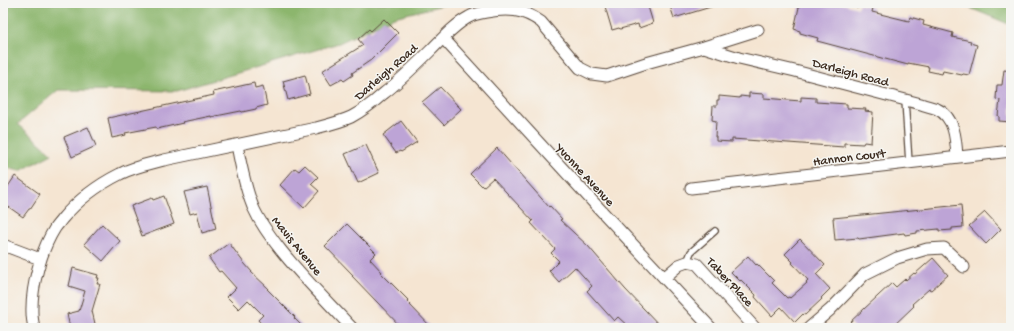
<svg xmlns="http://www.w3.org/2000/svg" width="1014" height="331" viewBox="0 0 1014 331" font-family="'Gochi Hand',sans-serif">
<rect width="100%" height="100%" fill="#f6f6f2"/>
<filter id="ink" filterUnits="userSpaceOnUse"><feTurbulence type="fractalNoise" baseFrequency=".025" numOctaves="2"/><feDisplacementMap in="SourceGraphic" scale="8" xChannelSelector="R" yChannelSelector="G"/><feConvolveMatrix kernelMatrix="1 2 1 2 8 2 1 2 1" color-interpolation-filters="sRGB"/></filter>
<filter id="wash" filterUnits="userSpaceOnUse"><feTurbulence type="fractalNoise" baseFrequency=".012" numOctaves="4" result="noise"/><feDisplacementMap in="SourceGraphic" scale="16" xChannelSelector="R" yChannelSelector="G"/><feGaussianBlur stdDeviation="0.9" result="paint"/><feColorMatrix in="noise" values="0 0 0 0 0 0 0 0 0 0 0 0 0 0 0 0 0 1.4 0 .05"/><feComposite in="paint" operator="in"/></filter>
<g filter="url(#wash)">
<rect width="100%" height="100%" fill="#f5e5d2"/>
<path fill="#8cb66d" stroke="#647046" d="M 3,3 L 451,3 L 394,17 L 339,43 L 177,91 L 58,90 L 18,124 L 52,154 L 20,171 L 3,167 Z
M 958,3 L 1011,3 L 1011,25 Z"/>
<g id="blocks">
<path fill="#bda4d6" d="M 604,3 L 647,3 L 653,23 L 639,28 L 638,24 L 620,29 L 619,28 L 612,30 Z
M 669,3 L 714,3 L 714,6 L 674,18 Z
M 800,3 L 839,3 L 858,8 L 859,4 L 873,8 L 872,12 L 909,21 L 910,17 L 924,21 L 923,25 L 953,33 L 952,37 L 971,41 L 970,43 L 977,45 L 969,75 L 963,74 L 962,75 L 943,71 L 942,74 L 928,71 L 929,67 L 908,63 L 908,65 L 817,41 L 818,38 L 800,33 L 800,31 L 794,29 Z
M 384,19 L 398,33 L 371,60 L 352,73 L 353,75 L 344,81 L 342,79 L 331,85 L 322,71 L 363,45 L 358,39 L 369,29 L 371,31 Z
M 1004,70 L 1011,71 L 1011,122 L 999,121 L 999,116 L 998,116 L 1000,100 L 996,99 L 997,85 L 1002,85 Z
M 305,75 L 310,94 L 288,100 L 283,81 Z
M 254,83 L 255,88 L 263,86 L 267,105 L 256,108 L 256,109 L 242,112 L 241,111 L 211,117 L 211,116 L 182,122 L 183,123 L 157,129 L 156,127 L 125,133 L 126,135 L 112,138 L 108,118 L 214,95 L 213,92 Z
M 440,87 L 461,109 L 444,125 L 422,102 Z
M 749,93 L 764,94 L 764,98 L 788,100 L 801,101 L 801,97 L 816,98 L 816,102 L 847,104 L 847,108 L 866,109 L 865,111 L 873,112 L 871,143 L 864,142 L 863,144 L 844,143 L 844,147 L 732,139 L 732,142 L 716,141 L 716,137 L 715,137 L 716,121 L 712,120 L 713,106 L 717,106 L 717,100 L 719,100 L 719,96 L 740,98 L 740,96 L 749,97 Z
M 401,121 L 417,142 L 401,152 L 400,151 L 396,153 L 383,135 Z
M 88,127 L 96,146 L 72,157 L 64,137 Z
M 366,145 L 379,173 L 358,183 L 345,154 Z
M 497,148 L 549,207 L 550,206 L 562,219 L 560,220 L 588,246 L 625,289 L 662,328 L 630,328 L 618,317 L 614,321 L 587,291 L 592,286 L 575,267 L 559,282 L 549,271 L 559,261 L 551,253 L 555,249 L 531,223 L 533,221 L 493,178 L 483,187 L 470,174 Z
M 305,165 L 318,177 L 311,184 L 319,191 L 304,208 L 280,185 L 295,168 L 299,171 Z
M 15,176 L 40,194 L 30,209 L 29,209 L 23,217 L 3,203 L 3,194 Z
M 207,187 L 216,229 L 202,233 L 197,212 L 190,214 L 184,192 Z
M 164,196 L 174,224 L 142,236 L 131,206 L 152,198 L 153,200 Z
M 961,205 L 963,227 L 952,228 L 952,230 L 939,231 L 939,229 L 917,231 L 917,233 L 905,235 L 904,233 L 859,239 L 858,238 L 835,240 L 833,218 Z
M 985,212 L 1001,229 L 986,244 L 969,226 Z
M 102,224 L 120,241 L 103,261 L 84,244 Z
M 347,224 L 376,253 L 370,259 L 382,272 L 381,273 L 409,301 L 408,301 L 411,304 L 410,305 L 432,328 L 402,328 L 352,276 L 353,275 L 325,246 Z
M 800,239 L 825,265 L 816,274 L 830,289 L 821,298 L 822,299 L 805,315 L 803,314 L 795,322 L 781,307 L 772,316 L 755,297 L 756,295 L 741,280 L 740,281 L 731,272 L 748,256 L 756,265 L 757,264 L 774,281 L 772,283 L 787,298 L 789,297 L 790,298 L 807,283 L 806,282 L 808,280 L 792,263 L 793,262 L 785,254 Z
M 229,243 L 244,263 L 252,272 L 251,272 L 268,288 L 267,289 L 295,317 L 294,318 L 304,328 L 265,328 L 258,320 L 263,315 L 248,300 L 239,309 L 227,297 L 236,288 L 221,271 L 219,272 L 209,258 Z
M 933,258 L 948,275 L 931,290 L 929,289 L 912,304 L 914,306 L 891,328 L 855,328 L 850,322 L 892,283 L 896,287 L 905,279 L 906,280 L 914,273 L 915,274 Z
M 73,268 L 98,275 L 97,278 L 99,278 L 97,284 L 100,284 L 92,311 L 96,328 L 70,328 L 67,314 L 79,311 L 85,291 L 69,286 Z"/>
</g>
</g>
<g filter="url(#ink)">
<use href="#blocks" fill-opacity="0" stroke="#574639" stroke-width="1"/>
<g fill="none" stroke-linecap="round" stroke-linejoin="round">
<defs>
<path id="service" d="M 905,100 L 909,163
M 687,262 L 691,252 L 715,231"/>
<path id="minor" d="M 443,38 L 595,204 L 711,328
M 704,47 L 758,30
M 237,145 C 241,166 245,187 253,207 C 260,223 270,236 280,249 C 302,277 328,302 352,328
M 691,188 L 1011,151
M 3,245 L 40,259
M 664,278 L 679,265 L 687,262 L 697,264 L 755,328
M 34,328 C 33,323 32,318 32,313 C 31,287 41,250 55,228 C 57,225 60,222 62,219 C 78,200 98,185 120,174 C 133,167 149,164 164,160 L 316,128 C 328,125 340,122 351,117 C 362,111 373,103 383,94 C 400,81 415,66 430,51 C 442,39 454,25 469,17 C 474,14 480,13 486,12 C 508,8 523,9 541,22 L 580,68 L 592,74 L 607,76 L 646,63 L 704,47 L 739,58 L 795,71 L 921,104 C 926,106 932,107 937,109 C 955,117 956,140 957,157
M 809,328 L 830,310 L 865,274 L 897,258 L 927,249 L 944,248 L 964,267"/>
</defs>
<use href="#service" stroke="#574639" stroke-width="8"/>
<use href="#minor" stroke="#574639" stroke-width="13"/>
<use href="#service" stroke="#fff" stroke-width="5.5"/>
<use href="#minor" stroke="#fff" stroke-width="11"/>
</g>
</g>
<g text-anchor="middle" stroke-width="3" stroke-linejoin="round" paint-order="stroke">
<g font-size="13" fill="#3b2a1e" stroke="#f6f6f2">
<text transform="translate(385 71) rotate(-41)" y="5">Darleigh Road</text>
<text transform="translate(851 71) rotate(15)" y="5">Darleigh Road</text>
<text transform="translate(849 156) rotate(-7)" y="5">Hannon Court</text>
<text transform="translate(586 174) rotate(47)" y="5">Yvonne Avenue</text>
<text transform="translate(298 245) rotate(51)" y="5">Mavis Avenue</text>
<text transform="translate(731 281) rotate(47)" y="5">Taber Place</text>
</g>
</g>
<rect width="1014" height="331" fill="none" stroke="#f6f6f2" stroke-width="16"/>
</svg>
